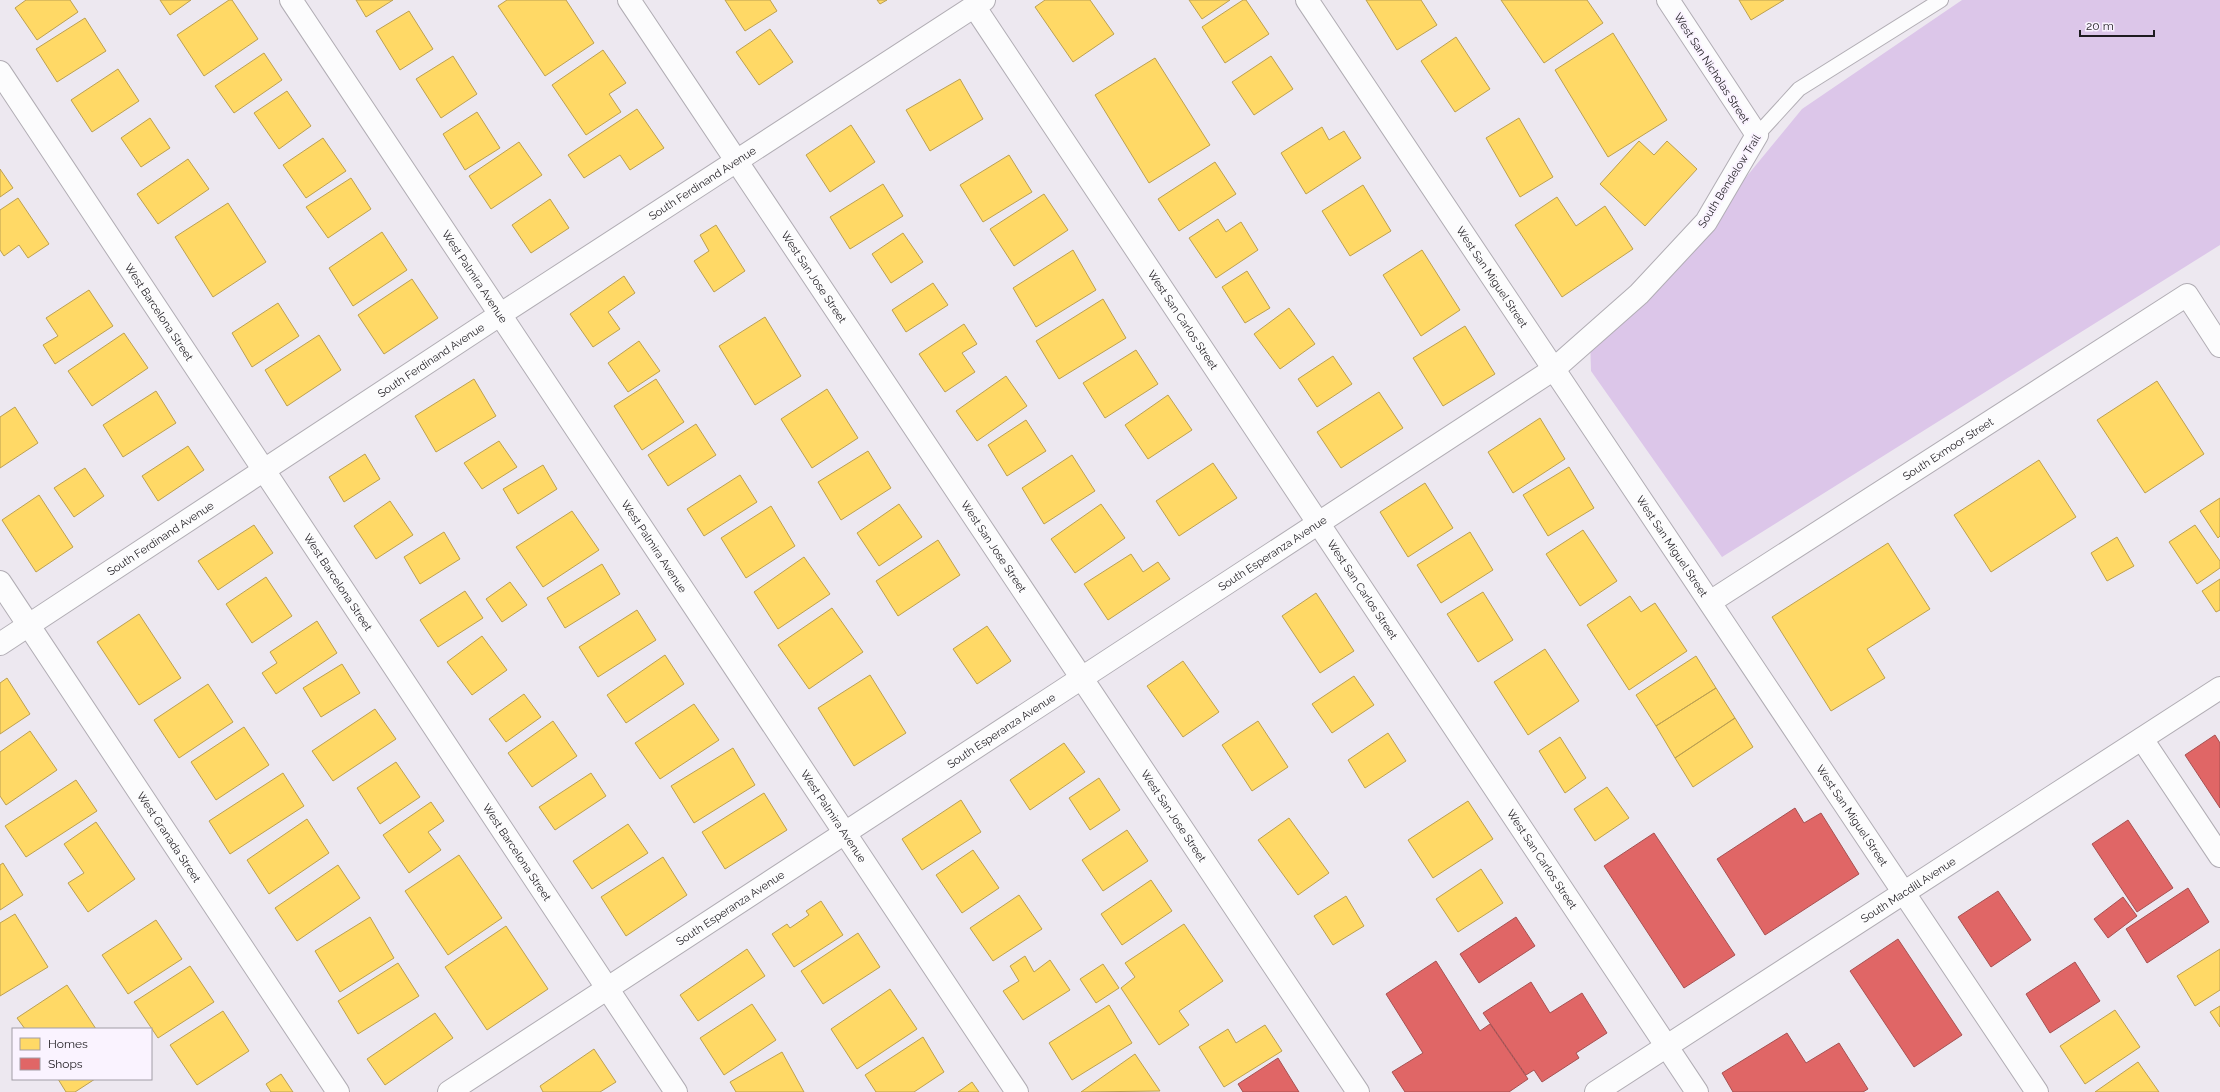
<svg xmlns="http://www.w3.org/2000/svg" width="2220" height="1092" viewBox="0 0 2220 1092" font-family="Raleway,sans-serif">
<rect width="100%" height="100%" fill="#ede8f0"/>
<path fill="#dcc6e9" d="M 1962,0 L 2220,0 L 2220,245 L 1722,557 L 1591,371 L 1590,337 L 1660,282 L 1802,109 Z"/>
<path fill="#ffd966" stroke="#bca051" d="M 26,0 L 70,0 L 78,12 L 37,40 L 15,8 Z
M 160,0 L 191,0 L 170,15 Z
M 229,0 L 232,0 L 258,39 L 204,76 L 177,35 Z
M 356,0 L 393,0 L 366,17 Z
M 507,0 L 566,0 L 594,43 L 545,76 L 498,6 Z
M 725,0 L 770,0 L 777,11 L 745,31 Z
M 877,0 L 887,0 L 880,4 Z
M 1045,0 L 1090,0 L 1114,34 L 1073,62 L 1035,7 Z
M 1189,0 L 1230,0 L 1202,19 Z
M 1243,0 L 1246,0 L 1269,34 L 1225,63 L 1202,27 Z
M 1366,0 L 1421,0 L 1437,25 L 1397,50 Z
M 1501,0 L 1587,0 L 1603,23 L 1544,63 Z
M 1739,0 L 1784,0 L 1751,20 Z
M 409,11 L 433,49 L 400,70 L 376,31 Z
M 85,18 L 106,51 L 57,82 L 36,49 Z
M 770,29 L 793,62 L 759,85 L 736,52 Z
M 1613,33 L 1667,120 L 1608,157 L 1555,70 Z
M 1456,37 L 1490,89 L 1455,112 L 1421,61 Z
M 603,50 L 626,83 L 609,94 L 621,112 L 586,135 L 552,85 Z
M 264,53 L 282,80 L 234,113 L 215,86 Z
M 453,56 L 477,94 L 441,118 L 416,79 Z
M 1271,56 L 1293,89 L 1254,115 L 1232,82 Z
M 1155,58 L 1210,145 L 1149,183 L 1095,95 Z
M 118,69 L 139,101 L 92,132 L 71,100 Z
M 960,79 L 983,119 L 930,151 L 906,110 Z
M 287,91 L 311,126 L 279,149 L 254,113 Z
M 637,109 L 664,148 L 630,170 L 620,155 L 584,178 L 568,155 Z
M 477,112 L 500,148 L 465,170 L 443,134 Z
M 150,118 L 170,148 L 141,167 L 121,138 Z
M 1519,118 L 1553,177 L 1520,197 L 1486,138 Z
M 851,125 L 875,162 L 830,192 L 806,155 Z
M 1322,127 L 1329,140 L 1344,131 L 1361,158 L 1306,194 L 1281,153 Z
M 323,138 L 346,171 L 306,198 L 283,165 Z
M 1639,141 L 1654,155 L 1667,141 L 1697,169 L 1645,226 L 1600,184 Z
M 519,142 L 542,175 L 491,209 L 469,176 Z
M 1009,155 L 1032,192 L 983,222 L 960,185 Z
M 188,159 L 209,189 L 158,224 L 137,194 Z
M 1215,162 L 1236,194 L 1179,231 L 1158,199 Z
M 0,169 L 13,188 L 0,197 Z
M 351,178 L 371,209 L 328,238 L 306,207 Z
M 883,184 L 903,216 L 850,249 L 830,217 Z
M 1363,185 L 1391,231 L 1350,256 L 1322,211 Z
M 1044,194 L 1068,230 L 1014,266 L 990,229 Z
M 1557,197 L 1576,226 L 1605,206 L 1633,249 L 1562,297 L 1515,225 Z
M 18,198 L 49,244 L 28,258 L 19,245 L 4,256 L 0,250 L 0,210 Z
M 550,199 L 569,228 L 531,253 L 512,225 Z
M 228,203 L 266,262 L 213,297 L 175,237 Z
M 1218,219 L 1226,232 L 1241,222 L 1258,250 L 1216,278 L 1189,238 Z
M 716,225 L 745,271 L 714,292 L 694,261 L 709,251 L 700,235 Z
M 382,232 L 407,270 L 353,306 L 329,268 Z
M 903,233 L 923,262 L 891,283 L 872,254 Z
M 1073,250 L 1096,290 L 1036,327 L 1013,288 Z
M 1422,250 L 1460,310 L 1421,336 L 1383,275 Z
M 1247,271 L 1270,308 L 1245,323 L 1222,287 Z
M 624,276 L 635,293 L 608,312 L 620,329 L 593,347 L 570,314 Z
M 412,279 L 438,318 L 384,354 L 358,315 Z
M 933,283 L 948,305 L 906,332 L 892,310 Z
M 89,290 L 113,326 L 55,364 L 43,345 L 58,336 L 46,318 Z
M 1103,299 L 1126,338 L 1059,379 L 1036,341 Z
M 278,303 L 299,336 L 252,367 L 232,333 Z
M 1289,308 L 1315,344 L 1280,369 L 1254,334 Z
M 765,317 L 801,376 L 755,405 L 719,346 Z
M 964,324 L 977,344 L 962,353 L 975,372 L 945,392 L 919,354 Z
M 1465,326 L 1495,374 L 1443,406 L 1413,358 Z
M 124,333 L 148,368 L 92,406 L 68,371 Z
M 319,335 L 341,370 L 287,406 L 265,370 Z
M 639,341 L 660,371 L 628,392 L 608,363 Z
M 1136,350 L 1158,384 L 1105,418 L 1083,383 Z
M 1333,356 L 1352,384 L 1317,407 L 1298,379 Z
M 1006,376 L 1027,406 L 977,441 L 956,411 Z
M 474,379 L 496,416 L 436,452 L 415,416 Z
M 656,379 L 684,422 L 642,450 L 614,406 Z
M 2157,381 L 2204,454 L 2145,493 L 2097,420 Z
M 827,389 L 858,438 L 812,468 L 781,419 Z
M 156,391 L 176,423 L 123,457 L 103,425 Z
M 1379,392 L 1403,428 L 1341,468 L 1317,432 Z
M 1168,395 L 1192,430 L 1148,459 L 1125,425 Z
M 15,407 L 38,443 L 0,468 L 0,417 Z
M 1540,418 L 1565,459 L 1513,493 L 1488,452 Z
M 1026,420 L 1046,451 L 1007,476 L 988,445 Z
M 696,424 L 716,455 L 668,486 L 648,455 Z
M 499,441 L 517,467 L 482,489 L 464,463 Z
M 188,446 L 204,470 L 158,501 L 142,476 Z
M 868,451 L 891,488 L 841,520 L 818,482 Z
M 365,454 L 380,479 L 344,502 L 329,477 Z
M 1072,455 L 1095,491 L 1044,524 L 1022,488 Z
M 2039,460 L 2076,517 L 1991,572 L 1954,515 Z
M 1213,463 L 1237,498 L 1179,536 L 1156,501 Z
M 543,465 L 557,489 L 518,514 L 503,489 Z
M 1569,467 L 1594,508 L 1548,536 L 1523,495 Z
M 85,468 L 104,496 L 74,517 L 54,488 Z
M 740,475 L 757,502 L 704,536 L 687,509 Z
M 1425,483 L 1453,528 L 1408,557 L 1380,512 Z
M 39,495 L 73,547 L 36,572 L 2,520 Z
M 2220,498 L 2220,536 L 2218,538 L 2200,511 Z
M 390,501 L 413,535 L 376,559 L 354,526 Z
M 899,504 L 922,537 L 879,566 L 857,533 Z
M 1101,504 L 1125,538 L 1075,573 L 1051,539 Z
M 771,506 L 795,546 L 746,578 L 721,538 Z
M 572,511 L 599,550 L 543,587 L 516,547 Z
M 254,525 L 273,553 L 218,590 L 198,561 Z
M 2195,525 L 2220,561 L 2220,568 L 2197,584 L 2169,542 Z
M 1583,530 L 1617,581 L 1580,606 L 1546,554 Z
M 444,532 L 460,559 L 420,584 L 404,557 Z
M 1470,532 L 1493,570 L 1441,603 L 1417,565 Z
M 2117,537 L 2134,566 L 2107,581 L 2091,553 Z
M 938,540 L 960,575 L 898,616 L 876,581 Z
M 1888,543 L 1930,609 L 1867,649 L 1885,678 L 1831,711 L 1772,617 Z
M 1131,554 L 1143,572 L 1158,562 L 1170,579 L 1108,620 L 1084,584 Z
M 804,557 L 830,594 L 778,629 L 754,592 Z
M 602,564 L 620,594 L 565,628 L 547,598 Z
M 266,577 L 292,616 L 252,643 L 226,604 Z
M 2220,579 L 2220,610 L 2216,612 L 2202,591 Z
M 510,582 L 527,605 L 502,622 L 486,599 Z
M 465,591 L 483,618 L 438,647 L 420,620 Z
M 1483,592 L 1513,640 L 1478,662 L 1447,614 Z
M 1316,593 L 1354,651 L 1320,673 L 1282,616 Z
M 1630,596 L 1641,612 L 1655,603 L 1687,651 L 1629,690 L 1587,625 Z
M 832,608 L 863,652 L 809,689 L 778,645 Z
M 637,610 L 656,640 L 598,677 L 579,647 Z
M 139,614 L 181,678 L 139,705 L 97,642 Z
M 317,621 L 337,653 L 276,694 L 262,673 L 277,663 L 270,652 Z
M 987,626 L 1011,661 L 977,684 L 953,649 Z
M 482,636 L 507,670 L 472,695 L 447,662 Z
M 1545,649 L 1579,701 L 1528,735 L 1494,682 Z
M 665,655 L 684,684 L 626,723 L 607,695 Z
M 1696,656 L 1716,688 L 1656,726 L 1636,695 Z
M 1183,661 L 1219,712 L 1183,737 L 1147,686 Z
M 342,664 L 360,693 L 321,717 L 303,688 Z
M 870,675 L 906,733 L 854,766 L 818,708 Z
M 1354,676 L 1374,705 L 1332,733 L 1312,704 Z
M 7,678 L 30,714 L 0,734 L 0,683 Z
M 208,684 L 233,722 L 179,758 L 154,720 Z
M 1716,688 L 1735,718 L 1675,758 L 1656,726 Z
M 524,694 L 541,717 L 506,742 L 489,719 Z
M 694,704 L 719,740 L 660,779 L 635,743 Z
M 375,709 L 396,739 L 333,781 L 312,751 Z
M 1735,718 L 1753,747 L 1693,787 L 1675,758 Z
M 553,721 L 577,756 L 532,787 L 508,753 Z
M 1258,721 L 1288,767 L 1252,791 L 1222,745 Z
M 244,727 L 269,765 L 216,800 L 191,762 Z
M 30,731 L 57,770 L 6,805 L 0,796 L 0,752 Z
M 1388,733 L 1406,761 L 1365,788 L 1348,760 Z
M 1560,737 L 1586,778 L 1565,793 L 1539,751 Z
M 1064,743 L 1085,772 L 1030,810 L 1010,780 Z
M 733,748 L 755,785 L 694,823 L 671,786 Z
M 396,762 L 420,797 L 380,824 L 357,788 Z
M 283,773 L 304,806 L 230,854 L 209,821 Z
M 591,773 L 606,796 L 555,830 L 539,807 Z
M 1099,778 L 1120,810 L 1090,830 L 1069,798 Z
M 76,780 L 97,811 L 26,857 L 5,826 Z
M 1607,787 L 1629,818 L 1595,841 L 1574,809 Z
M 764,793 L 787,830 L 725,869 L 702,832 Z
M 961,800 L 981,832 L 922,870 L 902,839 Z
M 1468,801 L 1493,839 L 1433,878 L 1408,840 Z
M 431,802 L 444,821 L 428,832 L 441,850 L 409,873 L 383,835 Z
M 1289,818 L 1329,873 L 1298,895 L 1258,840 Z
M 307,819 L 329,853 L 269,894 L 247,860 Z
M 96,822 L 135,879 L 88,912 L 68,883 L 84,873 L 64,844 Z
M 628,824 L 648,853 L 592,889 L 573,861 Z
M 1127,830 L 1148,861 L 1103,891 L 1082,860 Z
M 973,850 L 999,888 L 962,913 L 936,875 Z
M 459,855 L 502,918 L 448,955 L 405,891 Z
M 663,857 L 687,895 L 626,936 L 601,897 Z
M 3,863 L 23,895 L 0,910 L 0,865 Z
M 338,865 L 360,898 L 297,941 L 275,908 Z
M 1481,869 L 1503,903 L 1458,932 L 1436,899 Z
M 1151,880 L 1172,911 L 1122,945 L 1101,914 Z
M 1019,895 L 1042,929 L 993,961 L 970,928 Z
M 1346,896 L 1364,926 L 1333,945 L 1314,916 Z
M 821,901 L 843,935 L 794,967 L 772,934 L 787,924 L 790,928 L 809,915 L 806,911 Z
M 15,914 L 48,967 L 0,996 L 0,923 Z
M 370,917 L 394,958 L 340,992 L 315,951 Z
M 156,920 L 182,959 L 128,994 L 102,955 Z
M 1184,924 L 1223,981 L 1179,1011 L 1189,1025 L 1159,1045 L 1121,988 L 1135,977 L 1125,963 Z
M 506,926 L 548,989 L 487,1030 L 445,967 Z
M 858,933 L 880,967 L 823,1004 L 801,971 Z
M 747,949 L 765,976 L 698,1021 L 680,995 Z
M 2220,949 L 2220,990 L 2195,1006 L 2177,976 Z
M 1025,956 L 1034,972 L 1050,960 L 1070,990 L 1023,1020 L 1003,991 L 1019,981 L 1010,966 Z
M 398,963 L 419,996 L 358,1034 L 338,1001 Z
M 1103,964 L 1119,988 L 1096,1003 L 1080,979 Z
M 190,966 L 214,1002 L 158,1038 L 134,1002 Z
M 67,985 L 96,1029 L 25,1029 L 17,1018 Z
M 890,989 L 917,1029 L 857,1069 L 831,1029 Z
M 752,1004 L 776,1040 L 724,1075 L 700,1038 Z
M 1109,1005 L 1132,1043 L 1072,1080 L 1049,1043 Z
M 2220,1006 L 2220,1027 L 2210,1012 Z
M 2115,1010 L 2140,1047 L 2085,1084 L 2060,1046 Z
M 223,1011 L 249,1051 L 197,1085 L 170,1045 Z
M 435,1013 L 453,1038 L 385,1085 L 367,1059 Z
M 1265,1025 L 1282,1051 L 1224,1087 L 1199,1047 L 1228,1029 L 1236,1043 Z
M 923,1037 L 944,1072 L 914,1092 L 876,1092 L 865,1075 Z
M 594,1049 L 616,1082 L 600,1092 L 543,1092 L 540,1086 Z
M 782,1052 L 804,1092 L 736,1092 L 730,1082 Z
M 1135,1054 L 1160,1091 L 1081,1092 Z
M 2138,1062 L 2159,1092 L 2095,1092 Z
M 281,1074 L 293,1092 L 271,1092 L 266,1084 Z
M 58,1079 L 95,1079 L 75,1092 L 66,1092 Z
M 972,1082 L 979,1092 L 958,1092 Z"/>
<path fill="#e06666" stroke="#a65051" d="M 2215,735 L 2220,743 L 2220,808 L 2185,755 Z
M 1795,808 L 1804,823 L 1821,813 L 1859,874 L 1765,935 L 1717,859 Z
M 2128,820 L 2173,888 L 2137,912 L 2092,844 Z
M 1654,833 L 1735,955 L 1684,988 L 1604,866 Z
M 2188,888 L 2209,922 L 2147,963 L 2126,929 Z
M 1998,891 L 2031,940 L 1991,967 L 1958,917 Z
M 2123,897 L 2137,916 L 2108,938 L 2094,919 Z
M 1516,917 L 1535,946 L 1479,983 L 1460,954 Z
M 1898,939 L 1962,1035 L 1914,1067 L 1850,971 Z
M 1436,961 L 1480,1031 L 1490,1024 L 1528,1079 L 1509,1092 L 1405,1092 L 1392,1072 L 1423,1053 L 1386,994 Z
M 2075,962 L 2100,1001 L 2050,1033 L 2026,994 Z
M 1531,982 L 1550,1013 L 1582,993 L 1607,1033 L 1576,1053 L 1579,1058 L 1542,1082 L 1534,1070 L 1526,1075 L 1483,1013 Z
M 1787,1033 L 1806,1063 L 1839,1043 L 1868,1089 L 1863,1092 L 1733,1092 L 1722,1073 Z
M 1278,1058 L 1299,1092 L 1243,1092 L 1238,1084 Z"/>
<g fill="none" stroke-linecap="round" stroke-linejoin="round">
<defs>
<path id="lane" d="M 1757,135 L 1799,89 L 1941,0"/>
<g id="street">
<path id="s1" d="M 291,0 L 1017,1092"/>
<path id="s2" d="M 629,0 L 1358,1092"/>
<path id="s3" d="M 1307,0 L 2037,1092"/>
<path id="s4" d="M 974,6 L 1697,1092"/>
<path id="s5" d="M 0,72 L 676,1092"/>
<path id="s6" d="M 0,582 L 338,1092"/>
<path id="s7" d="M 1710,602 L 2187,295 L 2220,346"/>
<path id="s8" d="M 0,644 L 501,314 L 984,0"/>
<path d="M 2142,739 L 2220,856"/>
<path id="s9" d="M 449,1092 L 1554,369 L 1639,294 L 1706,222 L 1757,135 L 1668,0"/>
</g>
<g id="secondary">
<path id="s10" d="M 1596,1092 L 2220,688"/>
</g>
</defs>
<use href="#lane" stroke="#b1adb4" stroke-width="16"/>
<use href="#street" stroke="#b1adb4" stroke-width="24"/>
<use href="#secondary" stroke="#b1adb4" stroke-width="24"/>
<use href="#lane" stroke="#fcfcfd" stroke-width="14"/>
<use href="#street" stroke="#fcfcfd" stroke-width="22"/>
<use href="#secondary" stroke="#fcfcfd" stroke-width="22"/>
</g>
<g text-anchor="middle" stroke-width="4" stroke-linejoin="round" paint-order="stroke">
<g font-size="11" fill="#1e1b20" stroke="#faf3ff">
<text transform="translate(1712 68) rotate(57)" y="4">West San Nicholas Street</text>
<text transform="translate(1729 181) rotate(-58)" y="4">South Bendelow Trail</text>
<text dy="4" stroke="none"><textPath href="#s8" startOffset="840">South Ferdinand Avenue</textPath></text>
<text dy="4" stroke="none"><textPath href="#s1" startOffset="332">West Palmira Avenue</textPath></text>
<text dy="4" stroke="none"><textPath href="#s2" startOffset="333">West San Jose Street</textPath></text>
<text dy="4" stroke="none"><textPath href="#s3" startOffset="333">West San Miguel Street</textPath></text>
<text dy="4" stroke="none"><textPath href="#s5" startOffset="288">West Barcelona Street</textPath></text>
<text dy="4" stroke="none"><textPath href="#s4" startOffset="377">West San Carlos Street</textPath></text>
<text dy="4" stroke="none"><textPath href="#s8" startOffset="516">South Ferdinand Avenue</textPath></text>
<text dy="4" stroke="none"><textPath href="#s7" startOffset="283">South Exmoor Street</textPath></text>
<text dy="4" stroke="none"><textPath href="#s8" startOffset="192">South Ferdinand Avenue</textPath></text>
<text dy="4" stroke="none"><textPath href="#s1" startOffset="656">West Palmira Avenue</textPath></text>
<text dy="4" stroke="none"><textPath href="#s2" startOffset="657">West San Jose Street</textPath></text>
<text dy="4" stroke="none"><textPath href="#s3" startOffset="657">West San Miguel Street</textPath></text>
<text dy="4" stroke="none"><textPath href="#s9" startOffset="984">South Esperanza Avenue</textPath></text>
<text dy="4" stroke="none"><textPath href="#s5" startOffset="612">West Barcelona Street</textPath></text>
<text dy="4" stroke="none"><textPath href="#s4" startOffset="701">West San Carlos Street</textPath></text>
<text dy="4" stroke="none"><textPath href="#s9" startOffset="660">South Esperanza Avenue</textPath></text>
<text dy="4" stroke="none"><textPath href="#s3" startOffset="981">West San Miguel Street</textPath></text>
<text dy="4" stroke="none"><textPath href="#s1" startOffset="980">West Palmira Avenue</textPath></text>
<text dy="4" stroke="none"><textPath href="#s2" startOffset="981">West San Jose Street</textPath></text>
<text dy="4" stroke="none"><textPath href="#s6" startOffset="306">West Granada Street</textPath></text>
<text dy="4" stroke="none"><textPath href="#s5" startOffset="936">West Barcelona Street</textPath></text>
<text dy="4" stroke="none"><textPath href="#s4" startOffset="1025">West San Carlos Street</textPath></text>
<text dy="4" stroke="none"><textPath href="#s10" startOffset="372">South Macdill Avenue</textPath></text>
<text dy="4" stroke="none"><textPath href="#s9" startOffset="336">South Esperanza Avenue</textPath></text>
</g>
</g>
<rect x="12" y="1028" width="140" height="52" fill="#faf3ff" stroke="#a29da6"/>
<rect x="20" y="1038" width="20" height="12" fill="#ffd966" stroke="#a29da6"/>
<text x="48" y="1048" font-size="12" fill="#1e1b20">Homes</text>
<rect x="20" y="1058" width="20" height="12" fill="#e06666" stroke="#a29da6"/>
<text x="48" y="1068" font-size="12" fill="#1e1b20">Shops</text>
<path d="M2080 30v6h74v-6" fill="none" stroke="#1e1b20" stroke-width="2"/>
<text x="2086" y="30" font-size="12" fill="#1e1b20" stroke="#faf3ff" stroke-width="3" paint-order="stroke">20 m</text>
</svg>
